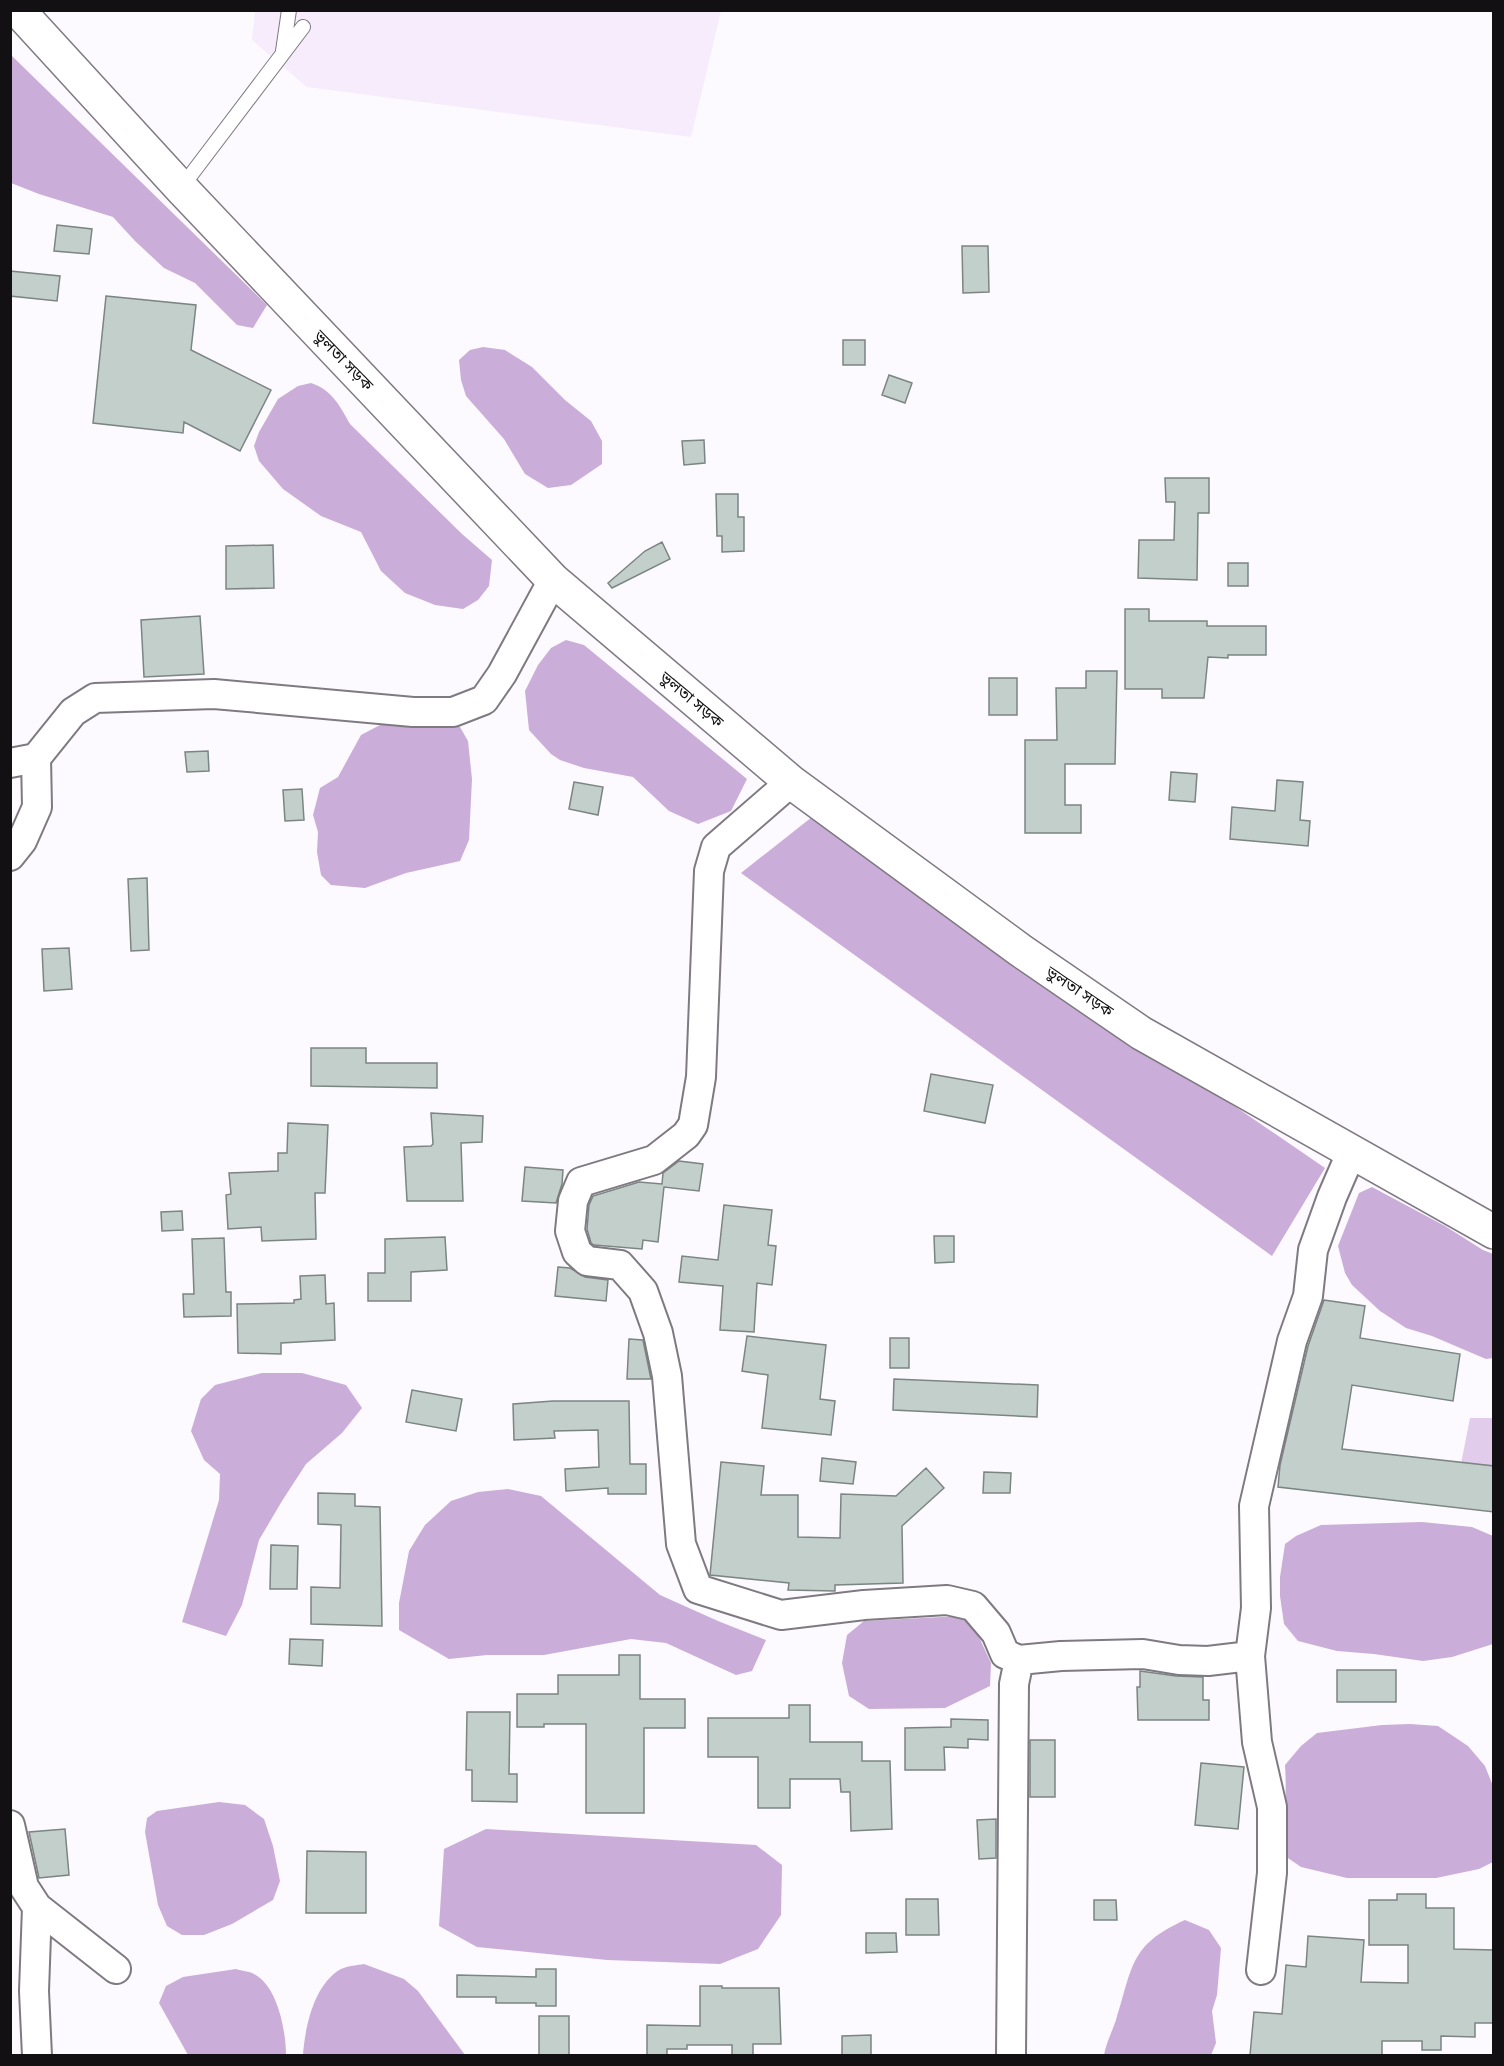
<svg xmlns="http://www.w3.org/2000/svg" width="1504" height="2066" viewBox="0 0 1504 2066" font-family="'Open Sans','Noto Sans Bengali',sans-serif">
<rect width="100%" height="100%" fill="#fdfaff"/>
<path fill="#f6ecfc" d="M 255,11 L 721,11 L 691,137 L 307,87 L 252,40 Z"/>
<path fill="#e1cceb" d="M 1470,1418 L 1493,1418 L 1493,1478 L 1458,1479 Z"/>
<path fill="#caadd8" d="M 11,55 L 267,305 L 253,328 L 237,325 L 195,283 L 164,268 L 135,241 L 113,217 L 39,194 L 11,183 Z
M 483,347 L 505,350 L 532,367 L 565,400 L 591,421 L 602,441 L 602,464 L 571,485 L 548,488 L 525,474 L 504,439 L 466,396 L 461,380 L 459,360 L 470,350 Z
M 311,383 C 332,390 340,406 350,424 L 462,534 L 492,560 L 489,586 L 478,600 L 463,609 L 435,605 L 405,593 L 381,571 L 361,532 L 321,516 L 283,489 L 259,461 L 254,446 L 259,432 L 278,399 L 298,386 Z
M 566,640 L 584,645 L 747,779 L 731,811 L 698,824 L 669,811 L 633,777 L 584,768 L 560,760 L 551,754 L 529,730 L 525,691 L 538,665 L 551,648 Z
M 404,721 L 460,727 L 468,741 L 472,779 L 469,840 L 460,861 L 406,873 L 365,888 L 331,885 L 321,875 L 317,852 L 318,832 L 313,815 L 320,788 L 338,777 L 361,735 L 380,725 Z
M 812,817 L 1325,1168 L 1272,1256 L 741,873 Z
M 1372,1187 L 1445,1226 L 1483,1250 L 1493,1254 L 1493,1358 L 1486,1359 L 1432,1336 L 1406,1328 L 1380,1311 L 1352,1285 L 1345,1273 L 1338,1246 L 1359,1193 Z
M 262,1373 L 302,1373 L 346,1385 L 362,1408 L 342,1433 L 306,1464 L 282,1501 L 259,1540 L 242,1605 L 226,1636 L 182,1622 L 219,1500 L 220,1474 L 204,1460 L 191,1431 L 201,1399 L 215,1385 Z
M 508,1489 L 541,1496 L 660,1595 L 718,1621 L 766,1640 L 752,1671 L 736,1675 L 666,1643 L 631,1639 L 544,1655 L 487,1655 L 449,1659 L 399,1630 L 399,1603 L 409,1551 L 425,1525 L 451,1501 L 478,1492 Z
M 1422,1522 L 1472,1527 L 1493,1536 L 1493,1644 L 1452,1657 L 1423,1661 L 1374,1654 L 1337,1651 L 1298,1641 L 1284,1624 L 1280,1596 L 1280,1577 L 1285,1544 L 1296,1536 L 1321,1525 Z
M 961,1616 L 979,1637 L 991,1663 L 990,1686 L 945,1708 L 869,1709 L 849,1696 L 842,1663 L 847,1635 L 864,1621 Z
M 1410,1724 L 1438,1726 L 1468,1746 L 1485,1766 L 1493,1786 L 1493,1862 L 1479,1869 L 1436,1878 L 1347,1878 L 1301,1867 L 1285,1856 C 1284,1825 1287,1795 1285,1765 L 1301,1746 L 1317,1733 L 1382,1725 Z
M 219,1802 L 245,1805 L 264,1819 L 273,1846 L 280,1881 L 273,1900 L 232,1924 L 204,1935 L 182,1935 L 167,1926 L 158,1905 L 145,1832 L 147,1818 L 157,1811 Z
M 486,1829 L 756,1845 L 782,1865 L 781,1915 L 758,1949 L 720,1964 L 607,1960 L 477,1947 L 439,1926 L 444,1849 Z
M 1185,1920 L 1209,1930 L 1221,1948 L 1217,1995 L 1212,2011 L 1216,2043 L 1211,2055 L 1104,2055 C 1106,2043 1112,2032 1116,2020 C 1133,1967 1129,1945 1185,1920 Z
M 364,1964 L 404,1979 L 418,1991 L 465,2055 L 303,2055 C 305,2027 314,1984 341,1969 C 348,1966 358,1965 364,1964 Z
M 236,1969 C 242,1971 249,1971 254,1974 C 278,1986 286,2032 286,2055 L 188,2055 L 159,2003 L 166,1986 L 183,1977 Z"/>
<path fill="#c3cfcb" stroke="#7b8582" stroke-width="1.5" d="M 57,225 L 92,229 L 89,254 L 54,251 Z
M 962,246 L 988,246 L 989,292 L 963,293 Z
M 10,271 L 60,276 L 57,301 L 10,296 Z
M 106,296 L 196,305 L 191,350 L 271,390 L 240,451 L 184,422 L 183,433 L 93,423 Z
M 843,340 L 865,340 L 865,365 L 843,365 Z
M 889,375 L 912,383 L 905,403 L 882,395 Z
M 704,440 L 705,463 L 684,465 L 682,441 Z
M 1165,478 L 1209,478 L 1209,513 L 1198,513 L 1197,580 L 1138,578 L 1139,540 L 1174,540 L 1175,502 L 1166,502 Z
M 716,494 L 738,494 L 738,517 L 744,517 L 744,551 L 722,552 L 722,536 L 717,536 Z
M 662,542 L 670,559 L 612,588 L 608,583 L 645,551 Z
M 273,545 L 274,588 L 226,589 L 226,546 Z
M 1228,563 L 1248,563 L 1248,586 L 1228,586 Z
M 1125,609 L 1149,609 L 1149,621 L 1207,621 L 1207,626 L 1266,626 L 1266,655 L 1228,655 L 1228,658 L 1208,657 L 1204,698 L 1162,698 L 1162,689 L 1125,689 Z
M 200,616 L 204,674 L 144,677 L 141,620 Z
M 1086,671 L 1117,671 L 1115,764 L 1065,764 L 1065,805 L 1081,805 L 1081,833 L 1025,833 L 1025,740 L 1057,740 L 1056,688 L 1086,688 Z
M 989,678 L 1017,678 L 1017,715 L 989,715 Z
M 208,751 L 209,771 L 187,772 L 185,752 Z
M 1171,772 L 1197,774 L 1195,802 L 1169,800 Z
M 1277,780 L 1303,782 L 1300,820 L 1310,821 L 1308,846 L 1230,839 L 1232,807 L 1275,811 Z
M 574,782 L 603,787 L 598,815 L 569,809 Z
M 302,789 L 304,820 L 285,821 L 283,790 Z
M 147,878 L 149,950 L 131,951 L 128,879 Z
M 69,948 L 72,989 L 44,991 L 42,949 Z
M 311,1048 L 366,1048 L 366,1063 L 437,1063 L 437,1088 L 311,1086 Z
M 931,1074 L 993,1085 L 985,1123 L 924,1111 Z
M 431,1113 L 483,1116 L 482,1142 L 461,1143 L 463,1201 L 407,1201 L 404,1147 L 431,1146 L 433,1144 Z
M 288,1123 L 328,1125 L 325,1193 L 315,1193 L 316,1239 L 262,1241 L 261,1227 L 228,1229 L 226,1195 L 231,1194 L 229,1173 L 278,1171 L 278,1153 L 287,1153 Z
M 679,1161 L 703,1164 L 699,1191 L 664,1187 L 658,1242 L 643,1240 L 642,1249 L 594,1245 L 591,1243 L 587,1229 L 589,1205 L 593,1196 L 639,1182 L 662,1184 L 663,1173 Z
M 525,1167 L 563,1170 L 562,1184 L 556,1203 L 522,1201 Z
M 724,1205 L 772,1210 L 768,1245 L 776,1246 L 772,1285 L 757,1283 L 754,1332 L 720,1330 L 723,1286 L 679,1282 L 682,1256 L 718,1260 Z
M 182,1211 L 183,1230 L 162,1231 L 161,1212 Z
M 934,1236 L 954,1236 L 954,1262 L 935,1263 Z
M 445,1237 L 447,1270 L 411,1272 L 411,1301 L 368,1301 L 368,1273 L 385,1273 L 385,1239 Z
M 224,1238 L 226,1292 L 231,1292 L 231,1316 L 184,1317 L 183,1294 L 194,1294 L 192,1239 Z
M 558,1267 L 570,1268 L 585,1277 L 608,1280 L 606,1301 L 555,1296 Z
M 325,1275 L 326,1304 L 334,1303 L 335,1340 L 281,1343 L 281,1354 L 238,1353 L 237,1304 L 294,1303 L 294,1300 L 301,1299 L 300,1276 Z
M 1324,1300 L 1365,1306 L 1360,1338 L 1460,1354 L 1453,1401 L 1352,1385 L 1342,1449 L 1494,1466 L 1494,1512 L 1278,1487 L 1280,1465 L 1308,1346 Z
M 747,1336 L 826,1345 L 820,1399 L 835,1401 L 831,1435 L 762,1428 L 768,1375 L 742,1371 Z
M 890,1338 L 909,1338 L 909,1368 L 890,1368 Z
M 629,1339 L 643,1340 L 651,1379 L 627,1379 Z
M 894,1379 L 1038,1385 L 1037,1417 L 893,1410 Z
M 412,1390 L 462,1399 L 456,1431 L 406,1422 Z
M 553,1401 L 629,1401 L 630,1464 L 646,1464 L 646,1494 L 608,1494 L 608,1488 L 566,1491 L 565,1469 L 599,1467 L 598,1430 L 554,1431 L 555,1438 L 514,1440 L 513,1404 Z
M 822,1458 L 856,1462 L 853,1484 L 820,1481 Z
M 721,1462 L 764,1466 L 761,1495 L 798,1495 L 798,1537 L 840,1538 L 841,1494 L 896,1496 L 926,1468 L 944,1488 L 902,1526 L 903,1583 L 835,1585 L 835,1591 L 788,1590 L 789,1583 L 710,1575 Z
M 984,1472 L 1011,1473 L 1010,1493 L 983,1493 Z
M 318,1493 L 355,1494 L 355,1506 L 380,1507 L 382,1626 L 311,1624 L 311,1587 L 340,1588 L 341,1525 L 318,1524 Z
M 271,1545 L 298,1546 L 297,1589 L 270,1589 Z
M 290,1639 L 323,1640 L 322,1666 L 289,1664 Z
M 619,1655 L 640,1655 L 640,1699 L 685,1699 L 685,1728 L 644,1728 L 644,1813 L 586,1813 L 586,1724 L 544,1724 L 544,1727 L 517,1727 L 517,1694 L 558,1694 L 558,1675 L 619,1675 Z
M 1337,1670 L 1396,1670 L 1396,1702 L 1337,1702 Z
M 1140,1671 L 1176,1676 L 1203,1677 L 1203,1700 L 1209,1700 L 1209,1720 L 1138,1720 L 1137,1687 L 1140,1687 Z
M 789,1705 L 810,1705 L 810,1742 L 862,1742 L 862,1761 L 890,1761 L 892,1829 L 851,1831 L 850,1792 L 841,1792 L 840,1779 L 790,1779 L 790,1808 L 758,1808 L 758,1757 L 708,1757 L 708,1718 L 789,1718 Z
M 467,1712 L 510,1712 L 509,1774 L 517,1774 L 517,1802 L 472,1801 L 472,1770 L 466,1770 Z
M 951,1719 L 988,1720 L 988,1740 L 968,1739 L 968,1748 L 944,1747 L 945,1770 L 905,1770 L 905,1728 L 951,1727 Z
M 1030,1740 L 1055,1740 L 1055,1797 L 1030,1797 Z
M 1201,1763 L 1244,1767 L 1238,1829 L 1195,1825 Z
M 996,1819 L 996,1858 L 979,1859 L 977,1820 Z
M 65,1829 L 69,1875 L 39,1878 L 29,1832 Z
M 307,1851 L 366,1852 L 366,1913 L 306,1913 Z
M 1397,1894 L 1426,1894 L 1426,1908 L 1454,1908 L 1454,1949 L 1494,1950 L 1494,2023 L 1475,2023 L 1475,2037 L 1441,2036 L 1441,2050 L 1422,2050 L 1422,2041 L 1382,2041 L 1382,2055 L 1250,2055 L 1254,2012 L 1282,2014 L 1286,1965 L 1306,1967 L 1308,1936 L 1364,1940 L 1361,1982 L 1408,1983 L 1408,1945 L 1369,1945 L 1369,1900 L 1397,1900 Z
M 906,1899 L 938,1899 L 939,1935 L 906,1935 Z
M 1094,1900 L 1116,1900 L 1117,1920 L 1094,1920 Z
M 866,1933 L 896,1933 L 897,1952 L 866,1953 Z
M 536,1969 L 556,1969 L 556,2006 L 536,2006 L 536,2003 L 496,2003 L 496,1997 L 457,1997 L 457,1975 L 536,1977 Z
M 700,1986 L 722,1986 L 722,1988 L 779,1988 L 781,2044 L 753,2044 L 753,2055 L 732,2055 L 732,2045 L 687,2045 L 687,2049 L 667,2049 L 667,2055 L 647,2055 L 647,2025 L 700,2026 Z
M 539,2016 L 569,2016 L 569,2055 L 539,2055 Z
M 871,2035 L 871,2055 L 842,2055 L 842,2036 Z"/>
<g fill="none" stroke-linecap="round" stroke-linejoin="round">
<defs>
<path id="lane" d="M 283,51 L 289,10
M 181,188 L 303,27"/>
<path id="street" d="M 10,763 L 36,758 L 73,712 L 95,698 L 214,694 L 413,712 L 453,712 L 484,700 L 502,674 L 553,580
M 791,782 L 716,847 L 709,871 L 701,1077 L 693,1125 L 686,1135 L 654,1160 L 581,1182 L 573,1201 L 570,1231 L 577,1252 L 587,1261 L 620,1265 L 643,1291 L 658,1333 L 667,1376 L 681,1544 L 698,1589 L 781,1615 L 864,1605 L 947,1600 L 973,1606 L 996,1633 L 1005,1654 L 1019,1660 L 1061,1656 L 1143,1654 L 1179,1660 L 1208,1661 L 1250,1656
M 10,856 L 22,841 L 37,807 L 36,758
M 10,1825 L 24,1887 L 37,1907 L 116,1969
M 37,1907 L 34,1991 L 37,2056
M 1261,1970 L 1272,1873 L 1272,1807 L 1257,1742 L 1250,1656 L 1256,1608 L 1254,1506 L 1292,1341 L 1308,1296 L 1313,1250 L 1332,1197 L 1352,1151
M 1011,2056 L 1014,1684 L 1019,1660"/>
<path id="highway" d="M 18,10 L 181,188 L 553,580 L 791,782 L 1020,950 L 1141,1033 L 1494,1232"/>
</defs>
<use href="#lane" stroke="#7f7a82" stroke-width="16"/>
<use href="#street" stroke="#7f7a82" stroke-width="32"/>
<use href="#highway" stroke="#7f7a82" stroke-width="36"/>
<use href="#lane" stroke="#fff" stroke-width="14"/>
<use href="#street" stroke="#fff" stroke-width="28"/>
<use href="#highway" stroke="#fff" stroke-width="33"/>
</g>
<g text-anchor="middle" stroke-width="4.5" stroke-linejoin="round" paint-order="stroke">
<g font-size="16" fill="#121013" stroke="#fff">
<text transform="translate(344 360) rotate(46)" y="6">ভুলতা সড়ক</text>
<text transform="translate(692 699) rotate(40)" y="6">ভুলতা সড়ক</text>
<text transform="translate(1080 991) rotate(34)" y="6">ভুলতা সড়ক</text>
</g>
</g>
<rect width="1504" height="2066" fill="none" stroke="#121013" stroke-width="24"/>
</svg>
